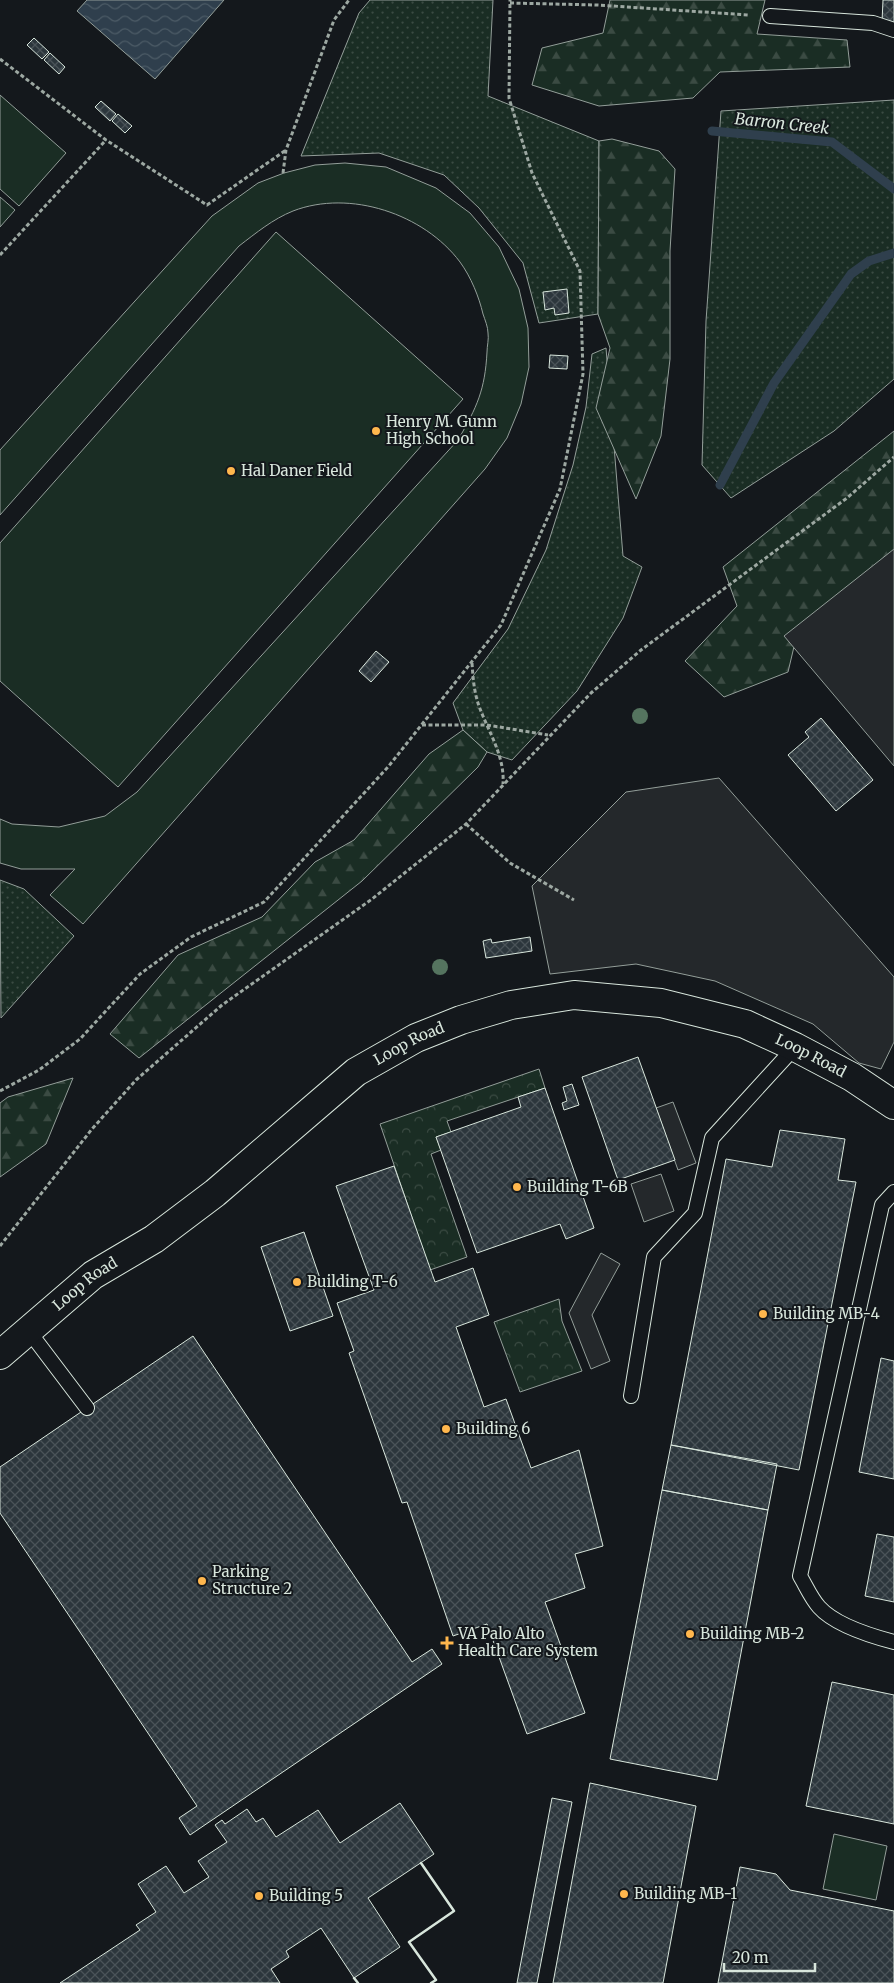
<svg xmlns="http://www.w3.org/2000/svg" width="894" height="1983" viewBox="0 0 894 1983" font-family="Merriweather,serif">
<defs>
<pattern id="grass-dots" width="8" height="8" patternUnits="userSpaceOnUse" patternTransform="scale(1.25)"><rect width="8" height="8" fill="#1a2d24"/><path d="M2 2h.1M6 6h.1" fill="none" stroke="#3b4b43" stroke-width="1.8" stroke-linecap="round"/></pattern>
<pattern id="forest-firs" width="22" height="20" patternUnits="userSpaceOnUse" patternTransform="scale(1.25)"><rect width="22" height="20" fill="#1a2d24"/><path d="M5 1l3.5 6h-7zM16 11l3.5 6h-7z" fill="#3b4b43"/></pattern>
<pattern id="park-crowns" width="20" height="18" patternUnits="userSpaceOnUse" patternTransform="scale(1.25)"><rect width="20" height="18" fill="#1a2d24"/><path d="M2 6a3 3 0 1 1 6 0M12 15a3 3 0 1 1 6 0" fill="none" stroke="#3b4b43"/></pattern>
<pattern id="water-waves" width="16" height="10" patternUnits="userSpaceOnUse" patternTransform="scale(1.25)"><rect width="16" height="10" fill="#2f3f4d"/><path d="M0 5q4-4 8 0t8 0" fill="none" stroke="#4c5b66"/></pattern>
<pattern id="building-cross-hatch" width="8" height="8" patternUnits="userSpaceOnUse" patternTransform="scale(1.25)"><rect width="8" height="8" fill="#2c363c"/><path d="M0 0l8 8M0 8l8-8" fill="none" stroke="#4a5358"/></pattern>
</defs>
<rect width="100%" height="100%" fill="#14181c"/>
<path fill="url(#grass-dots)" stroke="#939e99" d="M 370,0 L 493,0 L 488,96 L 599,141 L 598,314 L 539,323 L 523,263 L 479,208 L 444,175 L 379,153 L 301,156 L 359,13 Z
M 894,100 L 894,379 L 834,431 L 731,498 L 702,465 L 706,321 L 721,111 Z
M 606,348 L 623,556 L 642,567 L 623,618 L 577,691 L 512,760 L 487,752 L 463,730 L 453,703 L 508,629 L 546,550 L 573,465 L 586,407 L 592,354 Z
M 0,880 L 24,889 L 74,936 L 1,1018 Z"/>
<path fill="url(#forest-firs)" stroke="#939e99" d="M 610,0 L 765,0 L 757,34 L 847,40 L 850,67 L 720,72 L 693,98 L 599,106 L 532,85 L 542,48 L 603,33 Z
M 612,139 L 659,151 L 675,169 L 670,251 L 670,359 L 661,436 L 636,499 L 596,408 L 610,348 L 598,314 L 599,141 Z
M 894,431 L 894,557 L 797,634 L 788,672 L 724,697 L 685,661 L 737,606 L 723,567 Z
M 463,730 L 487,752 L 478,767 L 362,881 L 139,1058 L 110,1034 L 178,955 L 262,917 L 315,862 L 354,840 L 429,754 Z
M 73,1078 L 46,1144 L 0,1177 L 0,1103 L 8,1097 Z"/>
<path fill="url(#park-crowns)" stroke="#939e99" d="M 539,1069 L 545,1088 L 447,1121 L 451,1132 L 436,1137 L 441,1150 L 431,1154 L 467,1257 L 430,1270 L 380,1124 Z
M 559,1299 L 562,1321 L 582,1371 L 520,1392 L 494,1322 Z"/>
<path fill="#1a2d24" stroke="#939e99" d="M 0,95 L 66,153 L 19,206 L 0,189 Z
M 345,163 L 386,167 L 436,188 L 470,213 L 499,247 L 519,289 L 528,328 L 529,367 L 521,404 L 507,438 L 485,469 L 83,924 L 50,895 L 75,869 L 21,869 L 0,863 L 0,819 L 12,824 L 59,827 L 105,816 L 137,792 L 458,440 C 477,407 485,390 487,352 C 487,346 489,339 488,333 C 488,327 485,320 483,314 C 479,297 471,277 460,262 C 424,214 350,189 293,211 C 273,219 256,233 239,246 L 0,515 L 0,450 L 212,216 L 258,183 L 284,173 L 315,165 Z
M 0,197 L 15,210 L 0,227 Z
M 276,232 L 463,399 L 118,787 L 0,681 L 0,543 Z
M 834,1834 L 887,1846 L 876,1900 L 823,1889 Z"/>
<path fill="#24282b" stroke="#939e99" d="M 894,549 L 894,766 L 784,636 Z
M 719,778 L 894,977 L 894,1042 L 881,1069 L 859,1063 L 813,1024 L 715,981 L 636,964 L 550,974 L 532,886 L 626,792 Z
M 673,1102 L 696,1163 L 678,1170 L 656,1108 Z
M 661,1174 L 674,1211 L 644,1222 L 631,1184 Z
M 601,1253 L 620,1264 L 592,1315 L 610,1361 L 591,1369 L 569,1313 Z"/>
<path fill="url(#water-waves)" stroke="#939e99" d="M 87,0 L 224,0 L 155,79 L 77,11 Z"/>
<g fill="none" stroke-linecap="round" stroke-linejoin="round">
<path stroke="#2f3f4d" stroke-width="9" d="M 712,131 L 832,142 L 894,189
M 720,485 L 774,383 L 851,274 L 869,261 L 894,253"/>
</g>
<path fill="url(#building-cross-hatch)" stroke="#d8e6dc" d="M 883,0 L 894,0 L 894,23 L 882,22 Z
M 34,38 L 49,52 L 42,59 L 27,45 Z
M 50,53 L 65,67 L 59,74 L 44,60 Z
M 101,101 L 116,114 L 110,121 L 95,107 Z
M 118,114 L 132,126 L 125,133 L 112,121 Z
M 567,289 L 569,313 L 555,315 L 554,308 L 545,310 L 543,292 Z
M 550,355 L 568,356 L 567,369 L 549,368 Z
M 376,651 L 389,662 L 371,682 L 359,671 Z
M 821,718 L 873,780 L 836,811 L 788,755 L 809,737 L 805,732 Z
M 530,937 L 532,951 L 486,958 L 483,941 L 491,939 L 492,943 Z
M 638,1057 L 675,1160 L 618,1180 L 582,1077 Z
M 572,1084 L 579,1105 L 564,1110 L 562,1103 L 567,1101 L 563,1087 Z
M 545,1088 L 594,1228 L 566,1239 L 560,1224 L 477,1253 L 436,1137 L 521,1107 L 518,1097 Z
M 780,1130 L 845,1139 L 838,1180 L 856,1182 L 799,1470 L 671,1445 L 726,1159 L 772,1167 Z
M 394,1166 L 435,1282 L 473,1268 L 489,1315 L 456,1327 L 484,1407 L 506,1399 L 531,1468 L 579,1450 L 603,1546 L 575,1554 L 585,1588 L 545,1602 L 585,1713 L 527,1734 L 487,1624 L 453,1636 L 407,1502 L 402,1503 L 349,1353 L 354,1351 L 337,1303 L 374,1290 L 336,1186 Z
M 304,1232 L 333,1316 L 290,1331 L 261,1247 Z
M 193,1336 L 412,1662 L 432,1649 L 442,1664 L 190,1835 L 179,1818 L 197,1806 L 0,1513 L 0,1467 Z
M 881,1358 L 894,1361 L 894,1479 L 859,1472 Z
M 671,1445 L 777,1464 L 768,1510 L 662,1490 Z
M 662,1490 L 768,1510 L 717,1780 L 610,1759 Z
M 877,1534 L 894,1537 L 894,1602 L 865,1596 Z
M 832,1682 L 894,1695 L 894,1824 L 806,1806 Z
M 590,1783 L 696,1806 L 663,1983 L 553,1983 Z
M 552,1798 L 572,1802 L 537,1983 L 517,1983 Z
M 400,1803 L 434,1854 L 368,1898 L 400,1947 L 354,1978 L 321,1928 L 286,1951 L 289,1957 L 271,1969 L 280,1983 L 60,1983 L 140,1930 L 136,1925 L 156,1912 L 138,1884 L 166,1866 L 184,1893 L 209,1877 L 198,1861 L 227,1842 L 215,1825 L 222,1820 L 225,1824 L 247,1809 L 256,1822 L 263,1818 L 276,1837 L 318,1810 L 340,1843 Z
M 740,1867 L 776,1874 L 790,1890 L 894,1911 L 894,1983 L 718,1983 Z"/>
<g fill="none" stroke-linecap="round" stroke-linejoin="round">
<defs>
<path id="lane" d="M 770,16 L 873,23 L 894,30
M 894,1192 L 882,1205 L 800,1576 C 806,1586 811,1598 819,1607 C 835,1625 871,1636 894,1642
M 28,1330 L 87,1408
M 631,1396 L 654,1257 L 695,1213 L 712,1138 L 795,1047"/>
<g id="street">
<path id="s1" d="M 0,1355 L 93,1275 L 154,1239 L 215,1193 L 356,1072 L 416,1038 L 461,1020 L 511,1005 L 574,995 L 661,1003 L 745,1024 L 795,1047 L 852,1077 L 894,1105"/>
</g>
</defs>
<use href="#lane" stroke="#d8e6dc" stroke-width="16"/>
<use href="#street" stroke="#d8e6dc" stroke-width="30"/>
<path stroke="#9da8a2" stroke-width="3" stroke-dasharray="4 2.5" stroke-linecap="butt" d="M 510,3 L 597,5 L 749,15
M 0,59 L 106,140 L 207,205 L 286,150
M 283,173 L 286,150 L 334,20 L 349,0
M 0,255 L 106,140
M 472,663 C 473,678 474,692 479,706 C 488,731 505,756 503,784
M 422,725 L 487,725 L 548,735
M 466,824 L 510,863 L 574,900
M 0,1091 L 39,1070 L 80,1039 L 140,974 L 191,937 L 264,902 L 388,767 L 501,625 L 560,489 L 583,374 L 580,271 L 532,173 L 509,98 L 510,0
M 0,1246 L 92,1129 L 136,1080 L 222,1005 L 372,899 L 466,824 L 591,693 L 641,650 L 847,498 L 894,457"/>
<use href="#lane" stroke="#14181c" stroke-width="14"/>
<use href="#street" stroke="#14181c" stroke-width="28"/>
<path stroke="#d8e6dc" stroke-width="2.5" d="M 421,1863 L 454,1911 L 409,1942 L 436,1980 L 431,1983
M 354,1978 L 358,1983"/>
</g>
<g fill="#55745f">
<circle cx="640" cy="716" r="8"/>
<circle cx="440" cy="967" r="8"/>
</g>
<g fill="#ffb74d" stroke="#14181c" stroke-width="2">
<circle cx="376" cy="431" r="5"/>
<circle cx="231" cy="471" r="5"/>
<circle cx="517" cy="1187" r="5"/>
<circle cx="297" cy="1282" r="5"/>
<circle cx="763" cy="1314" r="5"/>
<circle cx="446" cy="1429" r="5"/>
<circle cx="202" cy="1581" r="5"/>
<circle cx="690" cy="1634" r="5"/>
<path d="M444.5 1635.5h5v5h5v5h-5v5h-5v-5h-5v-5h5z"/>
<circle cx="624" cy="1894" r="5"/>
<circle cx="259" cy="1896" r="5"/>
</g>
<g text-anchor="middle" stroke-width="4" stroke-linejoin="round" paint-order="stroke">
<g font-size="15" fill="#d8e6dc" stroke="#14181c" text-anchor="start">
<text x="386" y="427">Henry M. Gunn<tspan x="386" dy="17">High School</tspan></text>
<text x="241" y="476">Hal Daner Field</text>
<text x="527" y="1192">Building T-6B</text>
<text x="307" y="1287">Building T-6</text>
<text x="773" y="1319">Building MB-4</text>
<text x="456" y="1434">Building 6</text>
<text x="212" y="1577">Parking<tspan x="212" dy="17">Structure 2</tspan></text>
<text x="458" y="1639">VA Palo Alto<tspan x="458" dy="17">Health Care System</tspan></text>
<text x="700" y="1639">Building MB-2</text>
<text x="634" y="1899">Building MB-1</text>
<text x="269" y="1901">Building 5</text>
</g>
<g font-size="15" fill="#d8e6dc" stroke="#14181c">
<text dy="5" stroke="none"><textPath href="#s1" startOffset="516">Loop Road</textPath></text>
<text dy="5" stroke="none"><textPath href="#s1" startOffset="936">Loop Road</textPath></text>
<text dy="5" stroke="none"><textPath href="#s1" startOffset="111">Loop Road</textPath></text>
</g>
<g font-size="16" font-style="italic" fill="#d8e6dc" stroke="#14181c">
<text transform="translate(782 123) rotate(6)" y="6">Barron Creek</text>
</g>
</g>
<path d="M724 1963v8h91v-8" fill="none" stroke="#d8e6dc" stroke-width="2.5"/>
<text x="732" y="1963" font-size="15" fill="#d8e6dc" stroke="#14181c" stroke-width="4" paint-order="stroke">20 m</text>
</svg>
